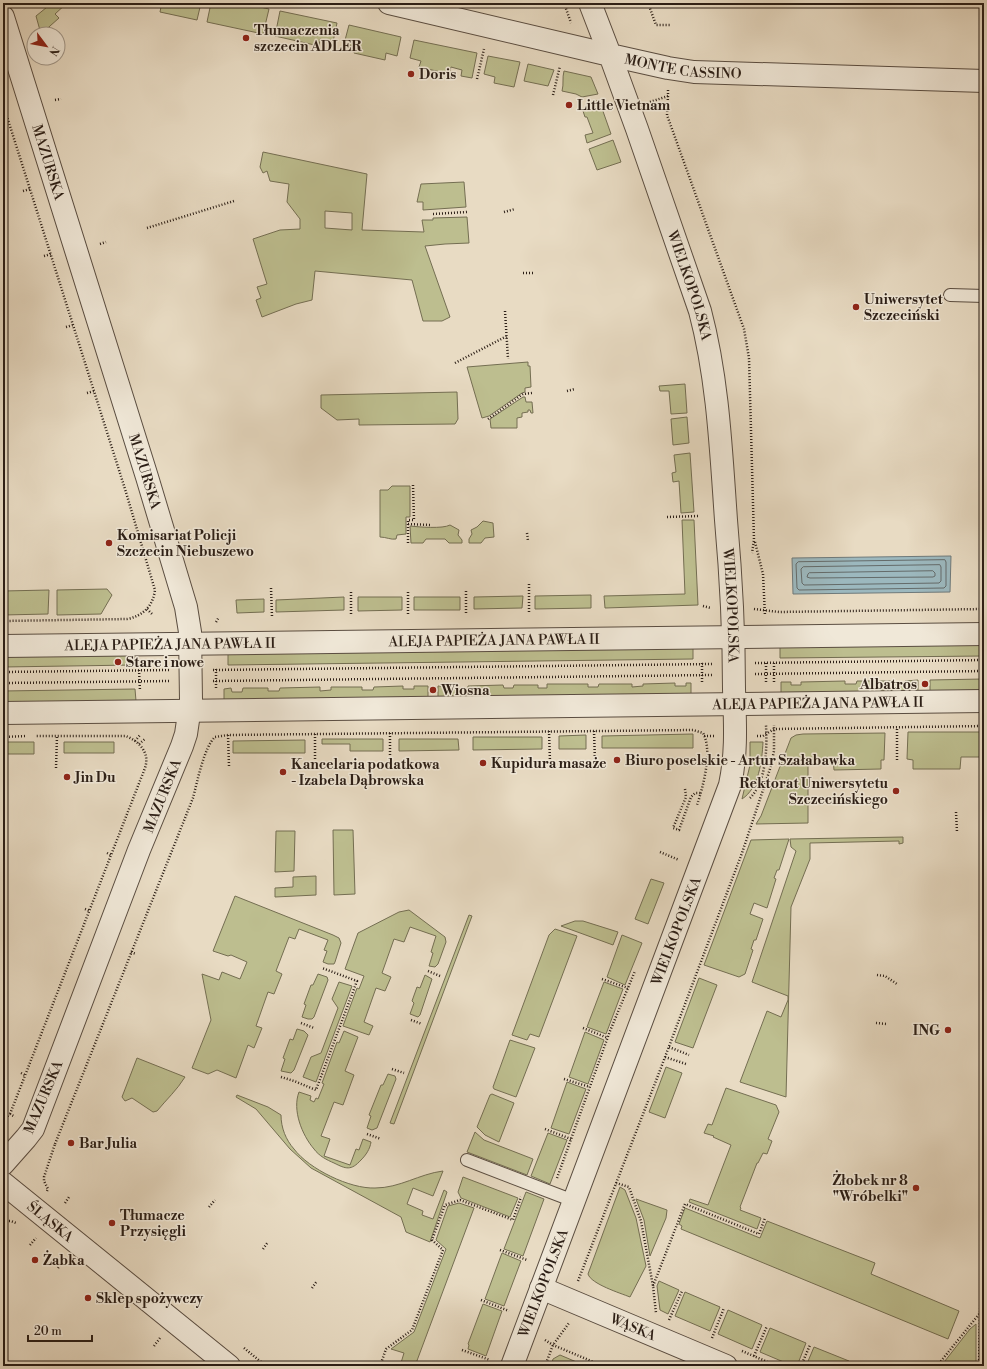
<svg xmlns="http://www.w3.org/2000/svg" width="987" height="1369" viewBox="0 0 987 1369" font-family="'Libre Bodoni',serif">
<rect width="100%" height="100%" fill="#e8dbc3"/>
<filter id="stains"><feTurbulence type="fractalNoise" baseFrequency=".005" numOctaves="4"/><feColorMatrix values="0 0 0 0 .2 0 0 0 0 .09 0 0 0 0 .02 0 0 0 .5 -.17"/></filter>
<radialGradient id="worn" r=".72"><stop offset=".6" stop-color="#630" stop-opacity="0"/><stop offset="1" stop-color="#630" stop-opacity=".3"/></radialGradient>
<path fill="#bdbe8f" stroke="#746e52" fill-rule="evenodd" d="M 52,3 L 67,3 L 55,14 L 59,18 L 41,34 L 36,16 Z
M 157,3 L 201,3 L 197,20 L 160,12 L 161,7 L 157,6 Z
M 211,3 L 243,3 L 269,9 L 263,34 L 207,22 Z
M 280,11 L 337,23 L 333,42 L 320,39 L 319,46 L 275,36 Z
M 349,25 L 401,37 L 397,56 L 386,53 L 385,60 L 354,53 L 355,47 L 344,44 Z
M 414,40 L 477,53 L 472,78 L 461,76 L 462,70 L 451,67 L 449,74 L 419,67 L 421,61 L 410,58 Z
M 488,56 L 520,62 L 514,87 L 494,83 L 495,77 L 484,74 Z
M 528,64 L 554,70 L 548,86 L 524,81 Z
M 564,71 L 591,77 L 598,94 L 582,97 L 576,94 L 562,91 C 564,84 562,78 564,71 Z
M 599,100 L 611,134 L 587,143 L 585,135 L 593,133 L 587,117 L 585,117 L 583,111 L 586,105 Z
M 613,140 L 621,162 L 597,170 L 589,149 Z
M 263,152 L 367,174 L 362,230 L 424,232 L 422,220 L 433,220 L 433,218 L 467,217 L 469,243 L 445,244 L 425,246 L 450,317 L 442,321 L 423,321 L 412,280 L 315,271 L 312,300 L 296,304 L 262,317 L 256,300 L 261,298 L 257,287 L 267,284 L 253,239 L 280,230 L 300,229 L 300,219 L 287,202 L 289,184 L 270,181 L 267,171 L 263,173 L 260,167 ZM 325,211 L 352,213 L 352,230 L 325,228 Z
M 464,182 L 466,207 L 423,210 L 423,202 L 417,202 L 421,184 Z
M 528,362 L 528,366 L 530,366 L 531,387 L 525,388 L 525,392 L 522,393 L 489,416 L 482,418 L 467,367 Z
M 685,384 L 687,413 L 671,414 L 669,391 L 660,391 L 659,386 Z
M 457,392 L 458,419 L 455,424 L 359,425 L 359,419 L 337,420 L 321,408 L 321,395 Z
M 523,397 L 525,397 L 526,402 L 532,402 L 533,413 L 531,413 L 530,410 L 528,410 L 528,412 L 522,413 L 522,417 L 517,418 L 517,428 L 491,428 L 490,419 Z
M 687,417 L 689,443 L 673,445 L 671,419 Z
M 690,453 L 694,512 L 681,513 L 679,481 L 673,482 L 672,473 L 676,472 L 674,455 Z
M 392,486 L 410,486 L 410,517 L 406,517 L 406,534 L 397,535 L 396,539 C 391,540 386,537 380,537 L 380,490 L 388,490 Z
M 682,520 L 694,520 L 698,605 L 605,608 L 604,596 L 685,594 Z
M 483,521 L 493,523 L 494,537 L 485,538 L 481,543 L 469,543 L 469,539 L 472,534 L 471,530 L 477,527 Z
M 450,525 L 459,530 L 458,535 L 462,540 L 462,543 L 449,543 L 445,539 L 426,539 L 423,543 L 411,543 L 410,526 C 419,527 443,529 450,525 Z
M 107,589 L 112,595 L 101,614 L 57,615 L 57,590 Z
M 49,590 L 48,614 L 3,615 L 3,591 Z
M 591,595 L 591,608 L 535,609 L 535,596 Z
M 523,596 L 522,608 L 474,609 L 474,597 Z
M 344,597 L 344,610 L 276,612 L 276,600 Z
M 358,597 L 402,597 L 402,610 L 358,611 Z
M 414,597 L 460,597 L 460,610 L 414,610 Z
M 264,599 L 264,612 L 237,613 L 236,600 Z
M 984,644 L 984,656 L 780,658 L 780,647 Z
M 693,648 L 693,659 L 228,665 L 228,653 Z
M 135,652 L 134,665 L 3,667 L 3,654 Z
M 983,679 L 984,681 L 984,690 L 930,691 L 930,680 Z
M 918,680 L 918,691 L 781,693 L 781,682 L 791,682 L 791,685 L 801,685 L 801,682 L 845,681 L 845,684 L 856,684 L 857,681 L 894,681 L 894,684 L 905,684 L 905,681 Z
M 675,683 L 675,686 L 686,686 L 686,683 L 691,683 L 691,694 L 438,698 L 438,686 L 456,686 L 456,689 L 468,689 L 468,686 L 503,685 L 504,688 L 513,688 L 514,685 L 538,685 L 538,688 L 547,688 L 547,684 L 588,684 L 588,687 L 598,687 L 599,684 L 632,684 L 632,687 L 643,686 L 643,684 Z
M 403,686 L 403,689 L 414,689 L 414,686 L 428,686 L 428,698 L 224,700 L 224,689 L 231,688 L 232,692 L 242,692 L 243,688 L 268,688 L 268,691 L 279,691 L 280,688 L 320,687 L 320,691 L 331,690 L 331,687 L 362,687 L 362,690 L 373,690 L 374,687 Z
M 135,689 L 136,701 L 3,702 L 3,691 Z
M 908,732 L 984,732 L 984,757 L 961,757 L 960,769 L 913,769 L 913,760 L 907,759 Z
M 885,733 L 884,760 L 881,760 L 881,769 L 834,770 L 833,759 L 808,760 L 808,823 L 756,824 L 761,816 L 791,738 L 796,735 L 803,734 Z
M 693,734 L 693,748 L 602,748 L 602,736 Z
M 586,735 L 586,749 L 559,749 L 559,736 Z
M 473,737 L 542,737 L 542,749 L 473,750 Z
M 322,739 L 383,739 L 383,751 L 350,751 L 350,744 L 322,744 Z
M 399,739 L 458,739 L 459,750 L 399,751 Z
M 305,740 L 305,753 L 233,753 L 233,741 Z
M 3,742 L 34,742 L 34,754 L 3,754 Z
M 64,742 L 114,742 L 114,753 L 64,753 Z
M 750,742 L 763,742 C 762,761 759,788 742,799 L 750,765 Z
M 333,830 L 353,830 L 355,894 L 334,895 Z
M 276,831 L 295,831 L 294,871 L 275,872 Z
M 903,837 L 903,843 L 899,844 L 899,841 L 810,843 L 810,859 L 791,907 L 786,1097 L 740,1082 L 767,1011 L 781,1017 L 788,1000 L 788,996 L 752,982 L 796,851 L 791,847 L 790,839 Z
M 789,839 L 779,870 L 777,870 L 774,878 L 776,879 L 767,908 L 754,903 L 750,914 L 763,919 L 756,940 L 754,940 L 751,949 L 753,950 L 745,974 L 739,977 L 704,965 L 751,840 Z
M 316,876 L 316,895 L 275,897 L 275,888 L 293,887 L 293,877 Z
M 651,879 L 664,883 L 648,924 L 635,919 Z
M 235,896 L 333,935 L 339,938 L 341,943 L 335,962 L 334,964 L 328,964 L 323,962 L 327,951 L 324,950 L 328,940 L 299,929 L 295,939 L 289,937 L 276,971 L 282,974 L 274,994 L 268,992 L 256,1026 L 262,1028 L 254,1048 L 248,1045 L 236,1078 L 217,1070 L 208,1074 L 192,1068 L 211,1020 L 202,974 L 219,980 L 222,972 L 240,979 L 247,962 L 231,955 L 228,956 L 213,951 Z
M 409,910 L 445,937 L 446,942 L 438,964 L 435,967 L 429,966 L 433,953 L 431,952 L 436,936 L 410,927 L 404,942 L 394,939 L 382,973 L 391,977 L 385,991 L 376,988 L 364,1022 L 373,1026 L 369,1035 L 343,1026 L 357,988 L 359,989 L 364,976 L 345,969 L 358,933 L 399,912 Z
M 469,915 L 472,916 L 394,1124 L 390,1123 Z
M 575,921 L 583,921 L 618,932 L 613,945 L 561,926 Z
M 555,929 L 577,936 L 539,1037 L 530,1034 L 527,1040 L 512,1035 L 549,935 Z
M 622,935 L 642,943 L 625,985 L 607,977 Z
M 318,974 L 327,977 L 328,980 L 314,1017 L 312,1019 L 308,1019 L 302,1017 L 306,1005 L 304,1004 L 311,985 L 313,985 Z
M 425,975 L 432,979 L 420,1015 L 418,1017 L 410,1014 L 414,1003 L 412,1001 L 417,987 L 420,988 Z
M 699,978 L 717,985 L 693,1048 L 675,1042 Z
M 339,982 L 352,986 L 316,1082 L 303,1077 L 311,1057 L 321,1053 L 338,1008 L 332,999 Z
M 604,982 L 623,989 L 606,1034 L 587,1027 Z
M 297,1029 L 304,1031 L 308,1035 L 294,1070 L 291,1073 L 281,1071 L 285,1059 L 283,1058 L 290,1039 L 293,1040 Z
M 344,1031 L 358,1037 L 345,1071 L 354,1075 L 343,1105 L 334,1102 L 321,1136 L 330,1139 L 324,1156 L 350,1165 L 356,1149 L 359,1150 L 363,1139 L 371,1142 C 370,1149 366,1155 361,1160 C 351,1171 346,1169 334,1163 C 327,1160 319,1156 314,1149 C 302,1135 292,1110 299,1092 L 311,1096 L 310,1100 L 314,1102 L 316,1098 L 318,1099 L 324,1084 L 322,1083 L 337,1042 L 339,1043 Z
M 585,1032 L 604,1040 L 588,1084 L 569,1077 Z
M 510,1040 L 535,1048 L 516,1097 L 494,1089 L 493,1087 Z
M 137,1058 L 185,1077 C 177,1090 166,1100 157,1111 L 153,1112 L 132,1098 L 125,1101 L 122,1097 Z
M 666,1067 L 682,1073 L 665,1118 L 649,1112 Z
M 388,1074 L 395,1076 L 396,1079 L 377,1128 L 372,1130 L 367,1128 L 371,1116 L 369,1115 L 381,1085 L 383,1085 Z
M 567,1082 L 586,1089 L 569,1134 L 551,1128 Z
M 726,1088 L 776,1105 L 779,1112 L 768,1139 L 772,1141 L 767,1154 L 763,1153 L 758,1163 L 757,1163 L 740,1207 L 741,1208 L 740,1210 L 761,1218 L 757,1229 L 689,1202 L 690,1199 L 708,1205 L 731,1145 L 713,1137 L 714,1136 L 704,1133 L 708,1124 L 712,1125 Z
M 492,1094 L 514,1103 L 499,1142 L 485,1135 L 477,1127 L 490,1095 Z
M 237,1095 L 268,1107 L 281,1115 C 281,1128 286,1140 294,1149 C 309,1169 350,1189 375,1188 C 400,1188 419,1174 443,1171 L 433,1196 L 413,1188 L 407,1204 L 423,1211 L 422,1215 L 433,1219 L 444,1190 L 447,1192 L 430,1242 L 406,1232 L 401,1217 L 311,1168 L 290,1149 L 256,1109 L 236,1097 Z
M 475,1132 L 484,1140 L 533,1159 L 527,1175 L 467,1152 Z
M 548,1133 L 567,1140 L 550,1184 L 531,1176 Z
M 463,1177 L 518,1198 L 510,1217 L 461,1198 L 458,1192 Z
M 620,1187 L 625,1190 L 636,1218 L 646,1266 L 630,1297 C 620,1293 591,1284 588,1274 Z
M 526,1192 L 544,1199 L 523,1256 L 504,1249 Z
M 636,1199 L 667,1210 L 666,1218 L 650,1256 L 644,1220 Z
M 459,1203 L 474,1208 L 415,1366 L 400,1366 L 404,1353 L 391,1349 L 414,1332 L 446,1249 L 436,1240 L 448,1206 Z
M 685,1208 L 760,1238 L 767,1221 L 875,1263 L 871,1274 L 959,1311 L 948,1339 L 681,1229 L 682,1226 L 679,1224 Z
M 502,1253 L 521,1261 L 504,1306 L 485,1299 Z
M 659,1281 L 679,1290 L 668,1314 L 660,1310 L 657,1286 Z
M 685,1292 L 720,1307 L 710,1331 L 675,1316 Z
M 483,1304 L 502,1311 L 486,1356 L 468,1349 L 469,1345 L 468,1344 Z
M 728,1310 L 762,1325 L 752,1349 L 718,1334 Z
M 976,1324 L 976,1366 L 941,1366 L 970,1329 Z
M 770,1328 L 806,1343 L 797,1366 L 793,1366 L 760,1352 Z
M 814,1347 L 849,1361 L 846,1366 L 806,1366 Z
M 560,1355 L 586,1366 L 551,1366 L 553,1359 Z"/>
<path fill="#9cb8be" stroke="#6f7a7b" d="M 951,556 L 950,592 L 793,594 L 792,558 Z"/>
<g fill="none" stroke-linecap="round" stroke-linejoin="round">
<path stroke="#646b6a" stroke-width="1" d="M 945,560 L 946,562 L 946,586 L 944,588 L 799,590 L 797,588 L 796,564 L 798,562 Z
M 940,565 L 941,567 L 941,581 L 939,583 L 804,585 L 802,583 L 801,569 L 803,567 Z
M 933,571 L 935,573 L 935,576 L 933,577 L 810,578 L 807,577 L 808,574 L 809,573 Z"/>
<defs>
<path id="service" d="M 950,295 L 984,296
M 467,1160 L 574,1201"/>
<g id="minor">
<path id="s1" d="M 389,3 L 610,55 L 637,129 L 700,311 C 718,379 721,450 726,520 C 731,576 734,632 734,689 C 735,723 737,752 730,785 L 512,1366"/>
<path id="s2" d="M 3,17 L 147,477 L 186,607 L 190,632 L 191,700 L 186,734 L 182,746 L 139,850 L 33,1129 L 26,1138 L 3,1164"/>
<path id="s3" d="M 3,1183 L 229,1366"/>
<path id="s4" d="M 541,1288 L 726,1366"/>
</g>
<g id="tertiary">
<path id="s5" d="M 590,3 L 610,55 L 668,68 L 694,72 L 984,81"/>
<path id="s6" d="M 3,646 L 984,634"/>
<path id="s7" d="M 3,713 L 984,701"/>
</g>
</defs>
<use href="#service" stroke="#5a4d41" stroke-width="14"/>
<use href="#minor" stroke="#5a4d41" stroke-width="24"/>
<use href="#tertiary" stroke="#5a4d41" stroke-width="24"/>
<path stroke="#2b1e16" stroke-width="2.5" stroke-dasharray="1 2" stroke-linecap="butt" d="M 564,3 L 571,23
M 648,3 L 656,25 L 671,25
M 124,4 L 124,3
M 477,79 L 484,49
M 553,95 L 560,66
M 668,96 L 667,115 L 744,329 L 749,358 L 754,540 L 752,553
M 55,100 L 61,99
M 650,102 L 668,96 L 668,90
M 3,104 L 125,489 L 155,590 C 153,606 143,616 127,619 L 3,621
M 23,191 L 30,189
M 504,212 L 515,209
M 433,214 L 467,212
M 147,228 L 234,201
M 100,244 L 106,242
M 44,256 L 51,254
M 523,273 L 535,273
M 505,311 L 508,359
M 66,327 L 73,325
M 455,363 L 507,336
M 567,391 L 575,389
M 87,393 L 94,391
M 488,419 L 523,394 L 532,393
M 667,517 L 698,516
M 408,524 L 431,525
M 527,533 L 528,541
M 755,542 L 763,574 L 765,616
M 408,543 L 408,520 L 414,520 L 413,485
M 529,584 L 529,614
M 271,588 L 272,617
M 466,591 L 466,615
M 351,592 L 351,616
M 408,592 L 408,616
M 703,606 L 711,608
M 147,609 L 153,615
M 754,609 L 779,612 L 984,609
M 216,622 L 219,617
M 702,663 L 702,684
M 755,663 L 984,660
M 766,663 L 766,682
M 216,669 L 216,690
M 139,670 L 140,691
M 213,670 L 712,664
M 3,672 L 170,670
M 755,674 L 984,671
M 213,681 L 712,675
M 774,682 L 774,663
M 3,683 L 170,681
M 549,731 L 550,762
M 594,731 L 595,762
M 390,733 L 390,764
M 228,735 L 229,766
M 704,736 L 714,736
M 757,736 L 763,736 L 774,729 L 984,726
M 3,737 L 27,736
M 135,741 L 140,735
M 139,744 L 145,739
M 897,760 L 897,727
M 315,765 L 315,734
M 56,768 L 57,736
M 685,789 L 686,797 L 673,828 L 679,830 L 691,797 L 695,793 L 701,793
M 750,798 C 767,781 767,747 766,725
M 956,812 L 957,832
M 660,852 L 679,860
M 107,853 L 111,855
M 85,909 L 90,911
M 131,952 L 136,954
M 428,971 L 440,976
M 877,975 L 885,976 L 897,984
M 602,979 L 628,988
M 411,1020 L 422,1024
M 301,1023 L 314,1028
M 876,1023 L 887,1024
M 583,1028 L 608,1038
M 669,1047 L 689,1055
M 665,1057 L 686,1064
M 392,1069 L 404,1073
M 21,1073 L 25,1075
M 281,1077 L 294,1081 L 316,1090 L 357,981 L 322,968
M 564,1079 L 590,1087
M 10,1114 L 145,768 C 150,753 140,742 126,736 L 36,736
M 3,1120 L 10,1114 L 15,1117
M 545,1129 L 571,1139
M 367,1134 L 381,1139
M 55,1144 L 193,798 C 197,783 204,747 215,737 L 228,735 L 693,730 L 703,733 C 713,751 703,787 697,805
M 557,1178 L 610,1031 L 635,971
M 616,1183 L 629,1187 L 641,1221 L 653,1286 L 656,1313
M 47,1191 L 48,1189 L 44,1181 L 44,1177 L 55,1144
M 65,1203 L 69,1197
M 209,1207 L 215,1200
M 3,1221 L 11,1221 L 16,1223
M 30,1245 L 36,1238
M 263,1249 L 268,1242
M 500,1250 L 527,1260
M 58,1268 L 64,1260
M 578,1281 L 659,1073 L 742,853 L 770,769 L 774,751 L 774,725
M 653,1286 L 685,1204 L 759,1234 L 765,1218
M 312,1288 L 317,1281
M 481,1300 L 509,1311
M 669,1320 L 682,1291
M 712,1338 L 724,1308
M 545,1340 L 553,1345 L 603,1366
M 154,1346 L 160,1338
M 244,1348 L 266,1366
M 462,1350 L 490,1360
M 742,1351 L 777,1366
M 754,1356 L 767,1326
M 380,1366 L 386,1349 L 412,1330 L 443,1250 L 432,1240 L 445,1205 L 460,1200 L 513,1220 L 521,1197
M 545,1366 L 553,1345 L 569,1323
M 801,1366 L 810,1345
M 851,1366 L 853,1363
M 937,1366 L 980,1313
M 979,1366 L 984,1120"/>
<use href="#service" stroke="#f0e8d8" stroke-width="12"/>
<use href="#minor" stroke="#f0e8d8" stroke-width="22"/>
<use href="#tertiary" stroke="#f0e8d8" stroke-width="22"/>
</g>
<g fill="#8f2418" stroke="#f0e8d8" stroke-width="1.5">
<circle cx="246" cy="38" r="4"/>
<circle cx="411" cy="74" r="4"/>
<circle cx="569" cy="105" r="4"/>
<circle cx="856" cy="307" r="4"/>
<circle cx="109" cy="543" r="4"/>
<circle cx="118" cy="662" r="4"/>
<circle cx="925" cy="684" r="4"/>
<circle cx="433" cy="690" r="4"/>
<circle cx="617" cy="760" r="4"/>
<circle cx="483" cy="763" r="4"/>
<circle cx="283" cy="772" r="4"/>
<circle cx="67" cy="777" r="4"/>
<circle cx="896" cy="791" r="4"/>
<circle cx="948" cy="1030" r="4"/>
<circle cx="71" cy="1143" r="4"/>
<circle cx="916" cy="1188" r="4"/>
<circle cx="112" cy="1223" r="4"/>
<circle cx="35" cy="1260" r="4"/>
<circle cx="88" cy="1298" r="4"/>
</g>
<g text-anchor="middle" stroke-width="3" stroke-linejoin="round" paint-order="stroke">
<g font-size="14" font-weight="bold" fill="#2b1e16" stroke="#f0e8d8" text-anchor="start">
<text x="254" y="35">Tłumaczenia<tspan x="254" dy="16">szczecin ADLER</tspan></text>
<text x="419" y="79">Doris</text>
<text x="577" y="110">Little Vietnam</text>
<text x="864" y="304">Uniwersytet<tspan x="864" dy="16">Szczeciński</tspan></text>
<text x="117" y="540">Komisariat Policji<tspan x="117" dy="16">Szczecin Niebuszewo</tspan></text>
<text x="126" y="667">Stare i nowe</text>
<text x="917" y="689" text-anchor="end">Albatros</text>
<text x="441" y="695">Wiosna</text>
<text x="625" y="765">Biuro poselskie - Artur Szałabawka</text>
<text x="491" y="768">Kupidura masaże</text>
<text x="291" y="769">Kancelaria podatkowa<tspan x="291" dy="16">- Izabela Dąbrowska</tspan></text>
<text x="75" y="782">Jin Du</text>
<text x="888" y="788" text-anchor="end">Rektorat Uniwersytetu<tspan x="888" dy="16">Szczecińskiego</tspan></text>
<text x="940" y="1035" text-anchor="end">ING</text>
<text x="79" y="1148">Bar Julia</text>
<text x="908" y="1185" text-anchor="end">Żłobek nr 8<tspan x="908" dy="16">"Wróbelki"</tspan></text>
<text x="120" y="1220">Tłumacze<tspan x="120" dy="16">Przysięgli</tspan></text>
<text x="43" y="1265">Żabka</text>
<text x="96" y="1303">Sklep spożywczy</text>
</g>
<g font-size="14" fill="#2b1e16" stroke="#f0e8d8">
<text dy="5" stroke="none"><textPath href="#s5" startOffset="130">MONTE CASSINO</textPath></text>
<text dy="5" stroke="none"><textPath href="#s2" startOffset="152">MAZURSKA</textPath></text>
<text dy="5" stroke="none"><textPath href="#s1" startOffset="471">WIELKOPOLSKA</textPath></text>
<text dy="5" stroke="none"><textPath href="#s2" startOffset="476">MAZURSKA</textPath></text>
<text dy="5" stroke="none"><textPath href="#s1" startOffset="795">WIELKOPOLSKA</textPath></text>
<text dy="5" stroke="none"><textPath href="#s6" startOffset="491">ALEJA PAPIEŻA JANA PAWŁA II</textPath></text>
<text dy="5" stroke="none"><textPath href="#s6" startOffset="167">ALEJA PAPIEŻA JANA PAWŁA II</textPath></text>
<text dy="5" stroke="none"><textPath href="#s7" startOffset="815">ALEJA PAPIEŻA JANA PAWŁA II</textPath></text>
<text transform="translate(162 796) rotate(-68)" y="5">MAZURSKA</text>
<text transform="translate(676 931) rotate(-69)" y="5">WIELKOPOLSKA</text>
<text transform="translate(43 1097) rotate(-67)" y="5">MAZURSKA</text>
<text dy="5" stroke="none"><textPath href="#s3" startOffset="61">ŚLĄSKA</textPath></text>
<text transform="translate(543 1283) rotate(-69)" y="5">WIELKOPOLSKA</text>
<text dy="5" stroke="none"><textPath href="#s4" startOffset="100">WĄSKA</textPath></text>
</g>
</g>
<rect width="987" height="1369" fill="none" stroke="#e8dbc3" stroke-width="16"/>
<rect x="4" y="4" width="979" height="1361" fill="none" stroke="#2b1e16" stroke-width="2"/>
<rect x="8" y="8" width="971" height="1353" fill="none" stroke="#2b1e16"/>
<g transform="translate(46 46) rotate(122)"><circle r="19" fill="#f0e8d8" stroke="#a1978a"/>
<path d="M0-3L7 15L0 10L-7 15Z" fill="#8f2418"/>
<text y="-6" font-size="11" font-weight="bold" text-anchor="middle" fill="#2b1e16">N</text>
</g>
<path d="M28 1335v6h64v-6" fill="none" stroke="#2b1e16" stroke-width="2"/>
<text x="34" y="1335" font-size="12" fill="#2b1e16" stroke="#f0e8d8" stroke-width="3" paint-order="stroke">20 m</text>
<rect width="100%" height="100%" filter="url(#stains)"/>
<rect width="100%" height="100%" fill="url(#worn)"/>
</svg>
